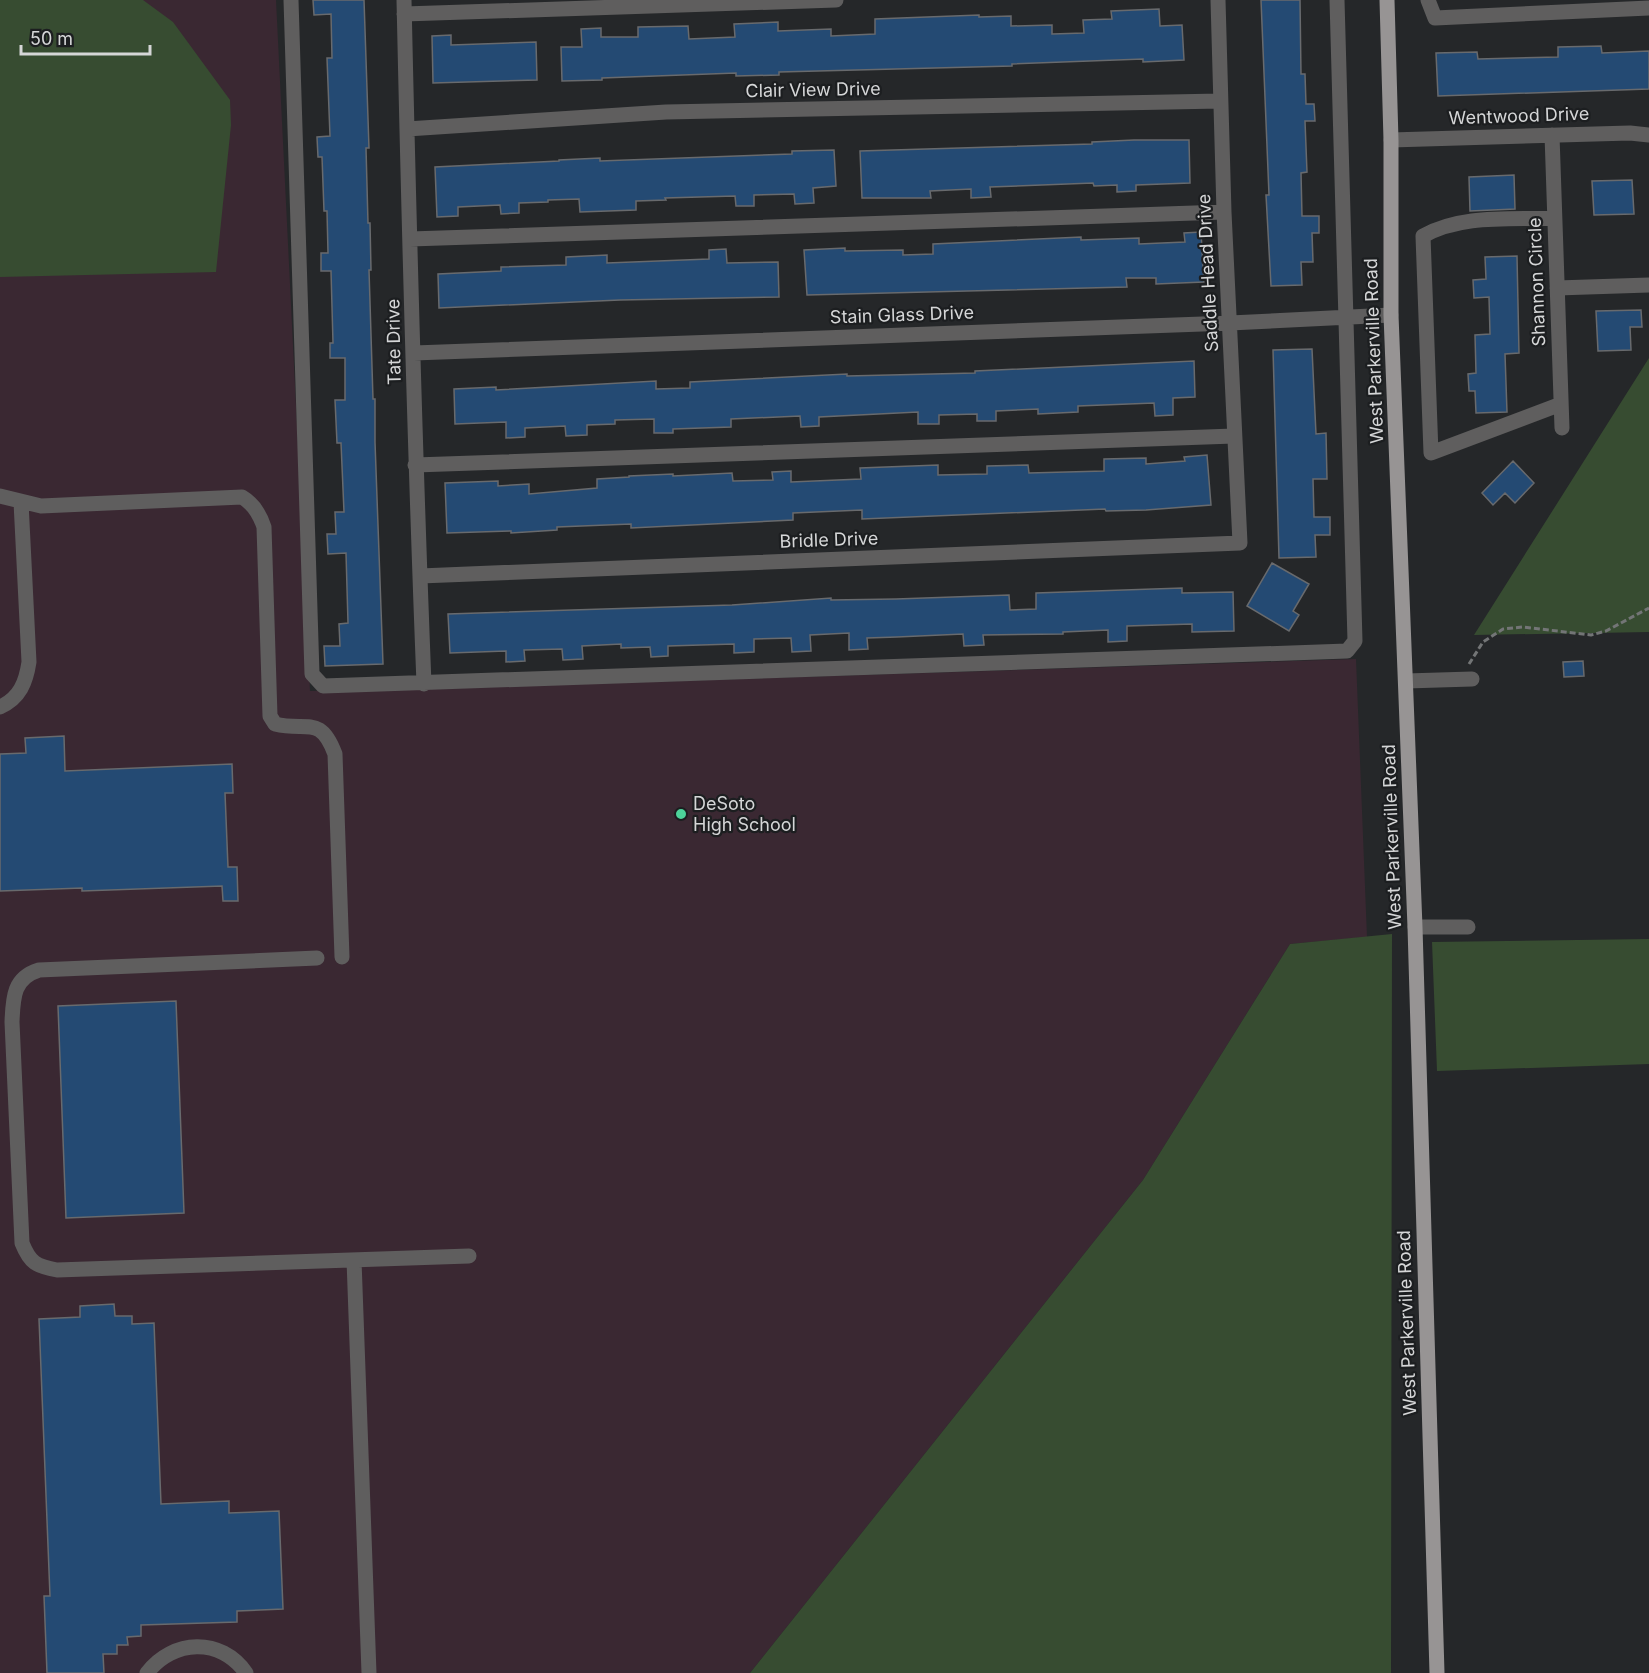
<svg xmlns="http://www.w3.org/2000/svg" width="1649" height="1673" viewBox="0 0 1649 1673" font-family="Inter,sans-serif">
<rect width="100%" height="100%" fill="#252729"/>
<path fill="#3a2832" d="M 0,0 L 276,0 L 310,691 L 464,688 L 1356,659 L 1367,937 L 1290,944 L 1143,1180 L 750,1673 L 0,1673 Z"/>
<path fill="#374c31" d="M 0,0 L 143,0 L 173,22 L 230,100 L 231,125 L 216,272 L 0,277 Z
M 1649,358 L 1649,632 L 1474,635 Z
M 1392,934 L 1391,1673 L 750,1673 L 1143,1180 L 1290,944 Z
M 1649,939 L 1649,1064 L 1437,1071 L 1432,942 Z"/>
<path fill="#244a73" stroke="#686a6d" stroke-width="1.5" d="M 313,0 L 364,0 L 369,148 L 366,148 L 368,223 L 370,223 L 371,270 L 369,270 L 373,399 L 375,399 L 375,442 L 383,664 L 325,666 L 324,646 L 340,646 L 339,624 L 348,623 L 346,553 L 328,554 L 327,534 L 336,534 L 335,512 L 344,512 L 341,443 L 337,443 L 335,400 L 345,400 L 345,358 L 330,358 L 330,343 L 333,343 L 331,271 L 321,271 L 321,253 L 328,253 L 327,211 L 324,211 L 322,157 L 318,157 L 317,137 L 330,136 L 327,58 L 332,58 L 331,14 L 314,15 Z
M 1261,0 L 1300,0 L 1301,74 L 1305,74 L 1306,104 L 1314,104 L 1315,121 L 1305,121 L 1307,172 L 1301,173 L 1302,216 L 1319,216 L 1319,233 L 1312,233 L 1313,262 L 1301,262 L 1302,285 L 1271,286 L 1266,195 L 1269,195 Z
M 1159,9 L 1160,26 L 1182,25 L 1184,60 L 1143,62 L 1143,59 L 1012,64 L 1012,66 L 779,72 L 779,75 L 736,76 L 736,73 L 602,78 L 602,80 L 562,81 L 561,47 L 582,47 L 581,29 L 601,28 L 601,37 L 638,37 L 638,27 L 688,26 L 689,39 L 735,37 L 734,24 L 778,22 L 778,31 L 831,29 L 831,36 L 875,34 L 875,19 L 979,15 L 979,17 L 1011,16 L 1011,26 L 1052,25 L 1052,34 L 1084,33 L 1083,20 L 1112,19 L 1111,11 Z
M 451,35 L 451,45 L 536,42 L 537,80 L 433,83 L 432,36 Z
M 1601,46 L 1602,53 L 1649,51 L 1649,89 L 1438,96 L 1436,53 L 1477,52 L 1478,59 L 1558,57 L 1558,47 Z
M 1134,140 L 1189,140 L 1190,183 L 1136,185 L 1136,191 L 1117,192 L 1117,185 L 1094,186 L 1093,183 L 990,187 L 991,197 L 971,198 L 971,189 L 930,191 L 931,198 L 862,198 L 860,151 L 1092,144 L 1092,142 Z
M 834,150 L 836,186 L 813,188 L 814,203 L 795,204 L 794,194 L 754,195 L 754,206 L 736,206 L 735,196 L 665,198 L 666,200 L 636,201 L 636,210 L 580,212 L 579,199 L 548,200 L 548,202 L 519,203 L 519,213 L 501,214 L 500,205 L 458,207 L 458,216 L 437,217 L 435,167 L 559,161 L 559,160 L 600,158 L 600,161 L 792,154 L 792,151 Z
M 1514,175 L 1515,209 L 1470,211 L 1469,177 Z
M 1632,180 L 1634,214 L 1594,215 L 1592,181 Z
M 1201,232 L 1204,282 L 1156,284 L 1156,278 L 1126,278 L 1127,287 L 807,295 L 804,250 L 845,248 L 845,251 L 903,250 L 903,255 L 933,254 L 933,244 L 1081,237 L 1081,240 L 1139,238 L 1139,244 L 1185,242 L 1184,233 Z
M 726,249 L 727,263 L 778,262 L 779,297 L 620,300 L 439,308 L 438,274 L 501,271 L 501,267 L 566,265 L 566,257 L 607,255 L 607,263 L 709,259 L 709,250 Z
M 1517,256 L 1519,353 L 1505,354 L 1507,412 L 1476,413 L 1475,391 L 1469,391 L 1468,374 L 1476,373 L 1475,335 L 1490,334 L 1489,297 L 1474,298 L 1473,280 L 1486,279 L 1485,257 Z
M 1641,310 L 1642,327 L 1630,327 L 1631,350 L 1598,351 L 1596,311 Z
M 1312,349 L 1316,434 L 1326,433 L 1327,479 L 1313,479 L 1314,517 L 1330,517 L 1330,535 L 1315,535 L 1316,557 L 1279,558 L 1273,350 Z
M 1194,361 L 1195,397 L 1173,398 L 1173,415 L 1155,416 L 1154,403 L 1078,406 L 1078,412 L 1038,414 L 1038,409 L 996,411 L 996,421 L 977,421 L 977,414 L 939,415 L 939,424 L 918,424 L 918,412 L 819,417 L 819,426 L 801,427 L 800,416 L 731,419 L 731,427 L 673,429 L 673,433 L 654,433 L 654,419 L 615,420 L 615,424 L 587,425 L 587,435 L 566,436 L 565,426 L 525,428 L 525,437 L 506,438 L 506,422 L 455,424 L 454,389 L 496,387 L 496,390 L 656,381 L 656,389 L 690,388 L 690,382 L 847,374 L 847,376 L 975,373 L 975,371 Z
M 1207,455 L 1211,505 L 1146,510 L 1106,511 L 1105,509 L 862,519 L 862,510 L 793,513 L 793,520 L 631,528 L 631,524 L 557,527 L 557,530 L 511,533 L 511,531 L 447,533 L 445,483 L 498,481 L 498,486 L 529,484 L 529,494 L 597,488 L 597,479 L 629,477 L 629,476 L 673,474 L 673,476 L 732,473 L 733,481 L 773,480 L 772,472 L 791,471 L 791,482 L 861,479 L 860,468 L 938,465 L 938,475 L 987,474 L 987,466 L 1028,465 L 1029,473 L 1104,471 L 1104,459 L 1146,458 L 1146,464 L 1185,461 L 1184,457 Z
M 1513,461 L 1534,483 L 1515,503 L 1505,493 L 1493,505 L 1482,493 Z
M 1272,563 L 1309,584 L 1293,611 L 1299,615 L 1289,631 L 1247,606 Z
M 1182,588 L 1182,593 L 1233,592 L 1234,631 L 1192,632 L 1192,624 L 1127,626 L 1127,641 L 1108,642 L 1108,630 L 1063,632 L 1063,634 L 983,635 L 984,645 L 964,646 L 963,634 L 897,637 L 867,638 L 868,649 L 849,650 L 849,633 L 810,635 L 811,651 L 792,652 L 791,638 L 754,639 L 754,652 L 734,653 L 734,644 L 668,646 L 668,656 L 651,657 L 650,647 L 621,648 L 621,644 L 582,646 L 583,659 L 563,660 L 562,649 L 524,650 L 525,661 L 506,662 L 506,651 L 450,653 L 448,614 L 732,605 L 831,598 L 831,600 L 896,599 L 1009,595 L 1010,610 L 1036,609 L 1036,593 Z
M 1583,661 L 1584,676 L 1564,677 L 1563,662 Z
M 64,736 L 65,771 L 232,764 L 233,793 L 225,793 L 228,867 L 237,867 L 238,901 L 223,901 L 222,886 L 82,891 L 82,888 L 0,891 L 0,754 L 26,753 L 25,738 Z
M 176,1001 L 184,1213 L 66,1218 L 58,1006 Z
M 114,1304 L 115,1316 L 132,1316 L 132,1324 L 154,1323 L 161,1504 L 229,1501 L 229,1513 L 279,1511 L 283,1609 L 237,1611 L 237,1622 L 141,1625 L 141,1636 L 127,1637 L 128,1645 L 117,1645 L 117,1654 L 103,1654 L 104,1673 L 47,1673 L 44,1596 L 50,1596 L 39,1319 L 80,1317 L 80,1306 Z"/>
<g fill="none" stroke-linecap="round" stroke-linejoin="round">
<path stroke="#737576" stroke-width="3" stroke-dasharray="6 3" stroke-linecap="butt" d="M 1469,664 L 1483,642 L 1503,629 L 1523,627 L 1591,635 L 1606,631 L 1649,608"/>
<path stroke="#5f5e5e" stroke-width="15" d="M 291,0 L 312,674 L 323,686 L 1347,651 L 1355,641 L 1337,0
M 404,0 C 409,228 415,456 424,684
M 1428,0 L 1435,18 L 1649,8
M 404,14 L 836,0
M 407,129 L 666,112 L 1220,101
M 1552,135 L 1562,428
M 1391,140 L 1630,133 L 1649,135
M 1554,218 C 1511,220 1462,214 1423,236 L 1431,453 L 1561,404
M 410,239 L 1224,212
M 1557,288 L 1649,285
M 414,353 L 1230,323 L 1391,315
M 415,465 L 1234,436
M 0,496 L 41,506 L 242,497 C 254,504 260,515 264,527 L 270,716 L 275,724 C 307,732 320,714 335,754 L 342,957
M 420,576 L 1240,543 L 1224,212 L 1218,0
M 1406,681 L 1472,679
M 0,707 C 20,698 26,682 29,662 L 21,502
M 1415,927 L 1468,927
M 317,958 L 39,970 C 13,978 13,998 12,1022 L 22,1243 C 30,1263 36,1266 57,1270 L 469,1256
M 354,1260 L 369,1673
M 147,1673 C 173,1639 221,1637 246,1673"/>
<path stroke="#979494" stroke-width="15" d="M 1387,0 L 1391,140 L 1391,315 L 1415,927 L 1437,1673"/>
</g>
<circle fill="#4dd39a" stroke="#1c1e20" stroke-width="2" cx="681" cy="814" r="6"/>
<g text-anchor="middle" stroke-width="4.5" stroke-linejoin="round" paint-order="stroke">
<g font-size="18" fill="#d5d6d7" stroke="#1c1e20">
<text transform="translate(813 90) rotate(-1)" y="6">Clair View Drive</text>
<text transform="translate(1519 116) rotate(-2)" y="6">Wentwood Drive</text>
<text transform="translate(1208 273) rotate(-93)" y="6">Saddle Head Drive</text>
<text transform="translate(1537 282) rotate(-92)" y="6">Shannon Circle</text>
<text transform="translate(902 315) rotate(-2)" y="6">Stain Glass Drive</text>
<text transform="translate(394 342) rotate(-91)" y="6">Tate Drive</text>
<text transform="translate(1374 351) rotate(-92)" y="6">West Parkerville Road</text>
<text transform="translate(829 540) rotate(-2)" y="6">Bridle Drive</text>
<text transform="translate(1392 837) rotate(-92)" y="6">West Parkerville Road</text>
<text transform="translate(1407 1323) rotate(-92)" y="6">West Parkerville Road</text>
</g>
<g font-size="18" fill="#d5d6d7" stroke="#1c1e20" text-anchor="start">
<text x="693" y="810">DeSoto<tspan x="693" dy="21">High School</tspan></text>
</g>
</g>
<path d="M21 45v9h129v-9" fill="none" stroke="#d5d6d7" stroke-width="3"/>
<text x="30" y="45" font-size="18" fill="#d5d6d7" stroke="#1c1e20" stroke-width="4.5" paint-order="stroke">50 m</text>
</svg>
